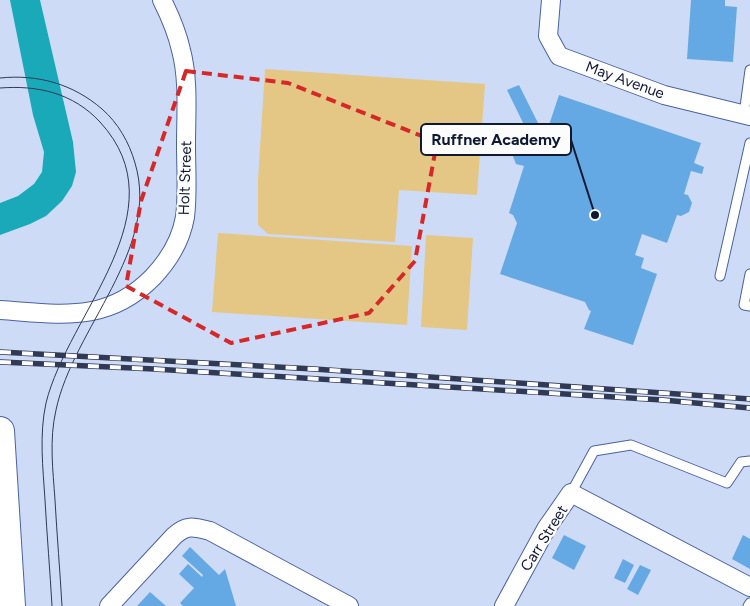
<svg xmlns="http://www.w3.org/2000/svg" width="750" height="606" viewBox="0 0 750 606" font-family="Figtree,sans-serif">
<rect width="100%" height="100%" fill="#cedbf6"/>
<path fill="#e4c784" d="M 265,69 L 485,84 L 477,195 L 399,190 L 395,242 L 268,234 L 258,225 L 258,180 Z
M 218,233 L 412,246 L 407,325 L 212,312 Z
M 426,235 L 473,238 L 467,330 L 421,327 Z"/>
<path fill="#1aa9b9" d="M 10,0 L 40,0 L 73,142 L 76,172 L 72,186 L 62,201 L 46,216 L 30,224 L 0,235 L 0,203 L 18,196 L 34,184 L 42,172 L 44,152 L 33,115 Z"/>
<path fill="#65a9e4" d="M 691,0 L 725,0 L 725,6 L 737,7 L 733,62 L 687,59 Z
M 519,85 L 539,125 L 548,128 L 559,95 L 701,143 L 694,163 L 704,167 L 702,174 L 691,171 L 684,194 L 688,195 L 692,203 L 689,212 L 681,216 L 677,215 L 667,243 L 642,234 L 635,255 L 644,258 L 641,268 L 657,274 L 633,345 L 584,329 L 591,311 L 589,310 L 585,302 L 500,274 L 517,223 L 513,215 L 509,213 L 524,166 L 516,164 L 512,154 L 515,145 L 524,140 L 527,131 L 507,90 Z
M 564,535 L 586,546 L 574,570 L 552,558 Z
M 743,535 L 750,539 L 750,569 L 732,559 Z
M 190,547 L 219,575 L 225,569 L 236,606 L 183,606 L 180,603 L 194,588 L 179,574 L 188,564 L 202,577 L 203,575 L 182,556 Z
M 623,559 L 634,565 L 625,583 L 614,578 Z
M 640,565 L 651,570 L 638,595 L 627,589 Z
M 150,592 L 166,606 L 137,606 Z"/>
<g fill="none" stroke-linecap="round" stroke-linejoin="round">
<defs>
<path id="service" d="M 744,114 L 750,70
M 750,274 L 744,305 L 750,306
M 720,276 L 750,143
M 571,493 L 594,451 L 631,445 L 727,483 L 741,462 L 750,461
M 748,606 L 750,603"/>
<path id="minor" d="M 551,0 L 548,36 L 559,56 L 664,95 L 750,116
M 0,310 C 60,314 107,324 153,277 C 169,260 181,240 185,217 C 188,194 186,168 186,145 C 186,114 189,80 181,50 C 177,32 170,16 162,0
M 109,606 L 174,536 C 187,524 194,527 210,531 L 349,606
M 504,606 L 546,529 L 571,493 L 750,587"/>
<path id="motorway" d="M 0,431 L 11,606"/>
</defs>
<use href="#service" stroke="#4a629f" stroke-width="11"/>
<use href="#minor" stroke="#4a629f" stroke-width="20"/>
<use href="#motorway" stroke="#4a629f" stroke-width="30"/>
<use href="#service" stroke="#fff" stroke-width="9"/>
<use href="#minor" stroke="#fff" stroke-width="18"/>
<use href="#motorway" stroke="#fff" stroke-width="28"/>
<path stroke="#303a54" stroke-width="1" d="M 0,78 C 38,74 73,84 102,109 C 118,123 129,142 135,163 C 161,249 73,329 56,410 C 49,440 53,470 55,500 C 57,536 60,571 62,606
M 0,88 C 38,85 73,93 100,122 C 182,211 68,313 46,403 C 39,435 43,468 45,500 C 47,536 50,571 52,606"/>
<defs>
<path id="rail" d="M 0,352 L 314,369 L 750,399
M 0,362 L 154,369 L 663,400 L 750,408"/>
</defs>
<use href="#rail" stroke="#303a54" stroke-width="5.5"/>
<use href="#rail" stroke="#fcfcfc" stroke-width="4" stroke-dasharray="11" stroke-linecap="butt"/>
</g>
<path fill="none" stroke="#d62828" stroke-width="4" stroke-dasharray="10 6" stroke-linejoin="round" d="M 186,71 L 288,83 L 437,142 L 415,261 L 369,313 L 231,343 L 126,286 L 141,201 Z"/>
<g text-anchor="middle" stroke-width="4.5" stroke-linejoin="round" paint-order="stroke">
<g font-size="15" fill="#0f1932" stroke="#fcfcfc">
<text transform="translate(625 80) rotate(20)" y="5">May Avenue</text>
<text transform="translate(185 178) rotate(-88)" y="5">Holt Street</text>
<text transform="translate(544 538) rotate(-58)" y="5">Carr Street</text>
</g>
</g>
<path fill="none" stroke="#0f1932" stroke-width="2" d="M595 215L571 140"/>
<circle fill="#0f1932" stroke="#fcfcfc" stroke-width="2" cx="595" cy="215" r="5"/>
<rect fill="#fcfcfc" stroke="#0f1932" stroke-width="2" x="421" y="124" width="150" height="31" rx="5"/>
<g font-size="16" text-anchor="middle" font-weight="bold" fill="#0f1932">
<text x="496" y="145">Ruffner Academy</text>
</g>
</svg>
